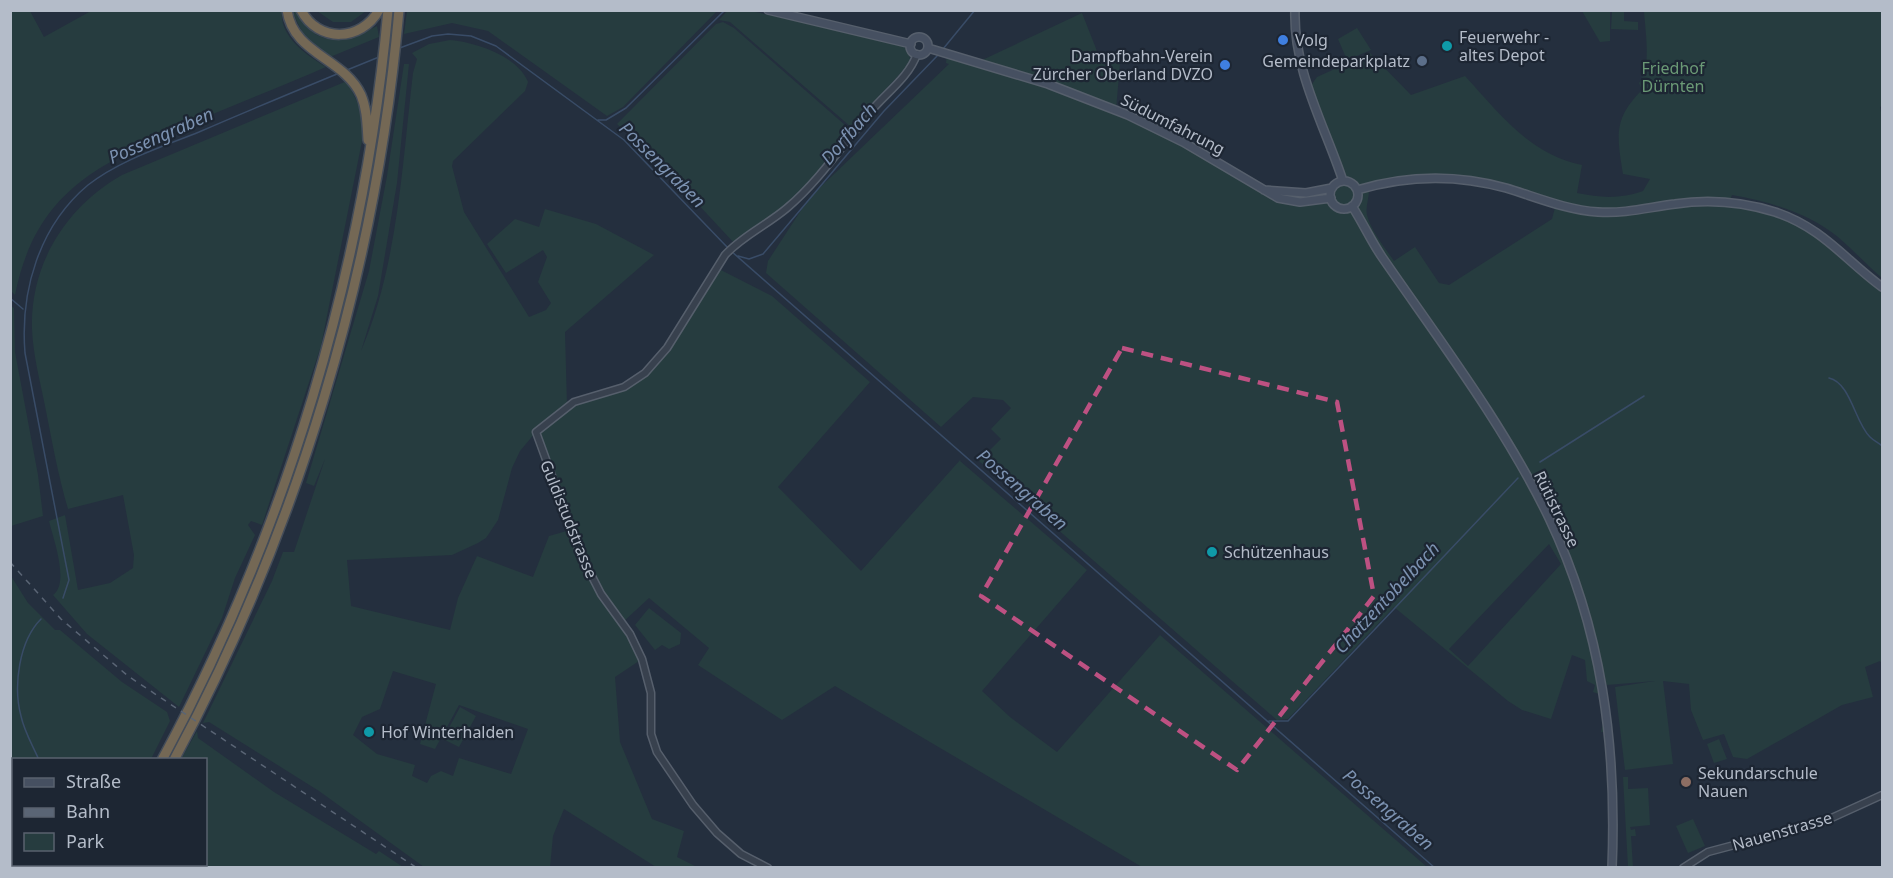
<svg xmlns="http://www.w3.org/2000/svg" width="1893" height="878" viewBox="0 0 1893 878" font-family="'Noto Sans',sans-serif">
<rect width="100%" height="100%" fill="#242f3e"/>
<path fill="#263c3f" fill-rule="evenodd" d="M 11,10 L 30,11 L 44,37 L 91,11 L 282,11 C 279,36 306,55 326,67 C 280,87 233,105 187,125 C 100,164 36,190 15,295 L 10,290 Z
M 292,11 L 296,11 C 316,49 343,43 377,26 L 379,37 L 330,57 L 303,34 Z
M 317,11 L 366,11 L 351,22 L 333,22 Z
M 407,11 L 407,10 L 717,11 L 623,107 L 607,116 L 488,31 L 452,23 L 404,34 Z
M 727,11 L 751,11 L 901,44 L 908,51 L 911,62 L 851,127 L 730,22 L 719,20 Z
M 1582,11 L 1610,11 L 1610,41 L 1600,42 Z
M 1614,11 L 1629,11 L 1624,12 L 1624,21 L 1638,22 L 1638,30 L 1611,29 L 1612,12 Z
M 1644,11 L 1882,11 L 1882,106 L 1880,107 L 1882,116 L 1882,278 C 1867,265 1853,250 1838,237 C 1807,212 1770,202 1732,195 L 1729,203 L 1789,221 L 1816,234 L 1882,291 L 1882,664 L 1880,661 L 1865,667 L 1873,697 L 1842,705 L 1747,759 L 1733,757 L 1724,734 L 1703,740 L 1691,710 L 1689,684 L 1663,681 L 1673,764 L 1625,770 L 1615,687 L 1655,681 L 1607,685 L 1602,679 L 1610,732 L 1601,732 L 1603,723 L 1599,694 L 1593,692 L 1595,685 L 1587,681 L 1585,660 L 1572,655 L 1551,719 L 1522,710 L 1508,701 L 1394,607 L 1288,719 L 1277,720 L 979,461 L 1001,439 L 991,429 L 1011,408 L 1003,400 L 973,397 L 941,427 L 766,273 L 768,261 L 809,198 L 949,64 L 946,63 L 947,53 L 978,62 L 1082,13 L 1097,51 L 1120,63 L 1116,110 L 1151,126 L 1264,190 L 1292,193 L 1332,188 L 1343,181 L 1306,81 L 1312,84 L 1317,77 L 1370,53 L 1411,95 L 1465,76 C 1500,114 1529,154 1582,165 L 1577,193 C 1601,198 1620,199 1643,191 L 1650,179 L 1623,174 C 1617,136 1613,119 1642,90 L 1639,83 C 1652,68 1645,30 1644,11 ZM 1454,178 L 1556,204 L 1552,219 L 1449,285 L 1439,283 L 1415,247 L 1394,261 C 1385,248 1371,231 1367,215 C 1365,207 1370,196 1369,187 ZM 1549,544 L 1561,564 L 1468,666 L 1449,649 Z
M 723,22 L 734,28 L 853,132 L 803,194 L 735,244 L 654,157 L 617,124 L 716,24 Z
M 1357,28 L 1371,50 L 1347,60 L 1338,39 Z
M 450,40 C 475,42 518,56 528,82 L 525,91 L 453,161 L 452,166 L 464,212 L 529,317 L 546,310 L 551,303 L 538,282 L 547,257 L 543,250 L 506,273 L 487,244 L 515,219 L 539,227 L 545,209 L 596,224 L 654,255 L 565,332 L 567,406 L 618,388 L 652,366 L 717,268 L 772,296 L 870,382 L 778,487 L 861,571 L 961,459 L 960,461 L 1087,570 L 982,691 L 1010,717 L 1057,752 L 1160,635 L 1427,867 L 1142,867 L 835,686 L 782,720 L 698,665 L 709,648 L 649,598 L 622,623 L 642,659 L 615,677 L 620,742 L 652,819 L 684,831 L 677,857 L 697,867 L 656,867 L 564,809 L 553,836 L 550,867 L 424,867 L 319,791 L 209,722 L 203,723 L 272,581 L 283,552 L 294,552 L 325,459 L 314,486 L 306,483 L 369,271 L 387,176 L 404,64 L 409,64 L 397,183 L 378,296 L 361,351 C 398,265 402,165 413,73 L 417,59 L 412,53 L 429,44 ZM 535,433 L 570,530 L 549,536 L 533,577 L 477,556 L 458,598 L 450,630 L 351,606 L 347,560 L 452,555 L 478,543 L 486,538 L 498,520 L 512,468 L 520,451 ZM 393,671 L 436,684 L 420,744 L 435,749 L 459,705 L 528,729 L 511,774 L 459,758 L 453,776 L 441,771 L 431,776 L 427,783 L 412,776 L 415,765 L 377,754 L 353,735 L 362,717 L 380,709 Z
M 347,81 L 362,112 L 362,141 L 321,346 L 262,525 L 251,521 L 248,525 L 255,535 L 235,578 L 222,618 L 179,707 L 87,634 L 53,595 C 70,583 53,538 49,521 L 65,515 L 78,590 L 110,583 L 133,568 L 134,555 L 123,495 L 68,509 C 58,475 52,441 45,406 C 40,381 33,355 32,329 C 30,264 66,207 122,175 Z
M 10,305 L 14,308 L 15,352 L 38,475 L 43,516 L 11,526 Z
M 11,576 L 28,603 L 55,630 L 60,630 L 122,682 L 167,712 L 170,721 L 151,759 L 14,760 L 14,864 L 95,865 L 93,867 L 11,867 Z
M 649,608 L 681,633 L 680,644 L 669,649 L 662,645 L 655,650 L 635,625 Z
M 460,707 L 476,716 L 459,747 L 443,739 Z
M 197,731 L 198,738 L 274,792 L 376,854 L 379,851 L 403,867 L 121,867 L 123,864 L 206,864 L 206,760 L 181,759 Z
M 1719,739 L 1727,759 L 1714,763 L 1707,744 Z
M 1623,777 L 1628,777 L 1628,789 L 1648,788 L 1650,825 L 1630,827 L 1631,830 L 1635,829 L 1636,836 L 1631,836 L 1633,867 L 1628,867 Z
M 1693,819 L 1705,846 L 1688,853 L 1676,826 Z"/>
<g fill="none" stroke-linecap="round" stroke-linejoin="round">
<path stroke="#394c67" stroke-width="1.5" d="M 397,49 L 432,36 L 448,34 L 471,36 L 496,46 L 624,140 L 728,248
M 943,49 L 975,10
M 347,70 L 379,57
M 598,120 L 606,120 L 626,108 L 725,10
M 731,251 L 1435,868
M 738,256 L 749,259 L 763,254 L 884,111 L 938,55
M 10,298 L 23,309
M 1829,378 C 1851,383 1855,423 1870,437 C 1874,441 1879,443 1882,446
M 1540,462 L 1644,396
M 63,598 L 69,580 L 25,353 C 20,291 39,226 88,185 C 120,160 162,147 199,132 C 245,112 291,93 337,74
M 1269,721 L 1288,721 L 1518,478
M 39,760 C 33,746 24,731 21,716 C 13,686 19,641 41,619"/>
<defs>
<path id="tertiary" d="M 768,868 L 741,854 L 717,833 L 693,805 L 657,752 L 651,734 L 651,693 L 642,659 L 630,634 L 601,594 L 580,553 L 536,432 L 574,402 L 624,387 L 645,373 L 667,348 L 725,255 C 742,236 767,225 787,208 C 819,181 844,143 871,111 C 886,93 909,77 917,54
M 1683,868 L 1708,852 L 1825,821 L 1882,795"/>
<path id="secondary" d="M 768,10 L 911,44
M 1295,10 C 1293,71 1325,126 1343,181
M910 46a9 9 0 1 1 18 0a9 9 0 1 1-18 0Z
M 928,48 L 1048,84 L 1128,115 L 1183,142 L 1278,198 L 1300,202 L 1331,198
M1330 195a14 14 0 1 1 28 0a14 14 0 1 1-28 0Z
M 1264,190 L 1306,193 L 1332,188
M 1357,190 C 1407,175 1456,174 1506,188 C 1536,197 1566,210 1598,212 C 1625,214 1650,207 1675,204 C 1708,199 1743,202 1775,212 C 1823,228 1844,259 1882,287
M 1352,206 C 1363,223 1371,241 1382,257 C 1440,341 1504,425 1549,518 C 1602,629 1617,746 1612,868"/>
<path id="motorway" d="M 287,10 C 293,54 344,58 361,95 C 367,109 367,125 368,140
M 301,10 C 318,43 361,42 379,10
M 162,760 C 287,529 364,271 388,10
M 174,760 C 298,529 376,271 399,10
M 100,868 L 102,864
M 112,868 L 114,864"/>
</defs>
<use href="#tertiary" stroke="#565f6c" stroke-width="9"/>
<use href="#secondary" stroke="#565f6c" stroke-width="10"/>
<use href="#motorway" stroke="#434c59" stroke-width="12"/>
<use href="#tertiary" stroke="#38414e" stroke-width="6"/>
<use href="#secondary" stroke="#465061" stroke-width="7"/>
<use href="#motorway" stroke="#746855" stroke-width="9"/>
<path stroke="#5a6575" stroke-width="1.5" stroke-dasharray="6 6" stroke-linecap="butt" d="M 10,562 L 61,619 L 128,676 L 417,868"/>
</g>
<path fill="none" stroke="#bd5182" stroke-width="4.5" stroke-dasharray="12 8" stroke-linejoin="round" d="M 1122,348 L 1337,402 L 1374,596 L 1237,770 L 981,596 Z"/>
<g fill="#3f7fe0" stroke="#1d2633" stroke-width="2">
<circle cx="1283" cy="40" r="6"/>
<circle cx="1225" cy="65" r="6"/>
</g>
<g fill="#0f9aa8" stroke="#1d2633" stroke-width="2">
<circle cx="1447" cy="46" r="6"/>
<circle cx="1212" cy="552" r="6"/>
<circle cx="369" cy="732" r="6"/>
</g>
<circle fill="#5c6f8a" stroke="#1d2633" stroke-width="2" cx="1422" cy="61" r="6"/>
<circle fill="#8d6e63" stroke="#1d2633" stroke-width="2" cx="1686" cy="782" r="6"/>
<g text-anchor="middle" stroke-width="4.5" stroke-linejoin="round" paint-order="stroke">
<g font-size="16" fill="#b4bcc9" stroke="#1d2633" text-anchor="start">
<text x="1459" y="43">Feuerwehr -<tspan x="1459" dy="18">altes Depot</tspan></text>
<text x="1295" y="46">Volg</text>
<text x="1213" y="62" text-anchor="end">Dampfbahn-Verein<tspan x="1213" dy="18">Zürcher Oberland DVZO</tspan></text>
<text x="1410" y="67" text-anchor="end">Gemeindeparkplatz</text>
<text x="1224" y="558">Schützenhaus</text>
<text x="381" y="738">Hof Winterhalden</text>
<text x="1698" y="779">Sekundarschule<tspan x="1698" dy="18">Nauen</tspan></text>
</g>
<g font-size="16" fill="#6b9a76" stroke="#1d2633">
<text x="1673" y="74">Friedhof<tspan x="1673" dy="18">Dürnten</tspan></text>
</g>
<g font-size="16" fill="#b4bcc9" stroke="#1d2633">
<text transform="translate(1173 124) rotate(27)" y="6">Südumfahrung</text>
<text transform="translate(1557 509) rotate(64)" y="6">Rütistrasse</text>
<text transform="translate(569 519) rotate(68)" y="6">Guldistudstrasse</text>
<text transform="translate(1782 831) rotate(-16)" y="6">Nauenstrasse</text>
</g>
<g font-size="18" font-style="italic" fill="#7c92b1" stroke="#1d2633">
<text transform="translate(849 134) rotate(-49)" y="6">Dorfbach</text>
<text transform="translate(161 136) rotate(-24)" y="6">Possengraben</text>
<text transform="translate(662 165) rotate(45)" y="6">Possengraben</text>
<text transform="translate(1022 490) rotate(41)" y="6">Possengraben</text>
<text transform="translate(1387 598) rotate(-47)" y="6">Chatzentobelbach</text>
<text transform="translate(1388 810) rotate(41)" y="6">Possengraben</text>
</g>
</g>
<rect width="1893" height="878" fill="none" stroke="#b4bcc9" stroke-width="24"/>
<rect x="12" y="758" width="195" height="108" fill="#1d2633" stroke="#59626f" stroke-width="1.5"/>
<rect x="24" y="778" width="30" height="9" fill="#465061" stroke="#59626f" stroke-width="1.5"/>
<text x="66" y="788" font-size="18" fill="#b4bcc9">Straße</text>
<rect x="24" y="808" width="30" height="9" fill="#5a6575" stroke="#59626f" stroke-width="1.5"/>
<text x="66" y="818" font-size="18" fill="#b4bcc9">Bahn</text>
<rect x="24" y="833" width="30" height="18" fill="#263c3f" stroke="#59626f" stroke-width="1.5"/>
<text x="66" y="848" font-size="18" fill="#b4bcc9">Park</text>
</svg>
